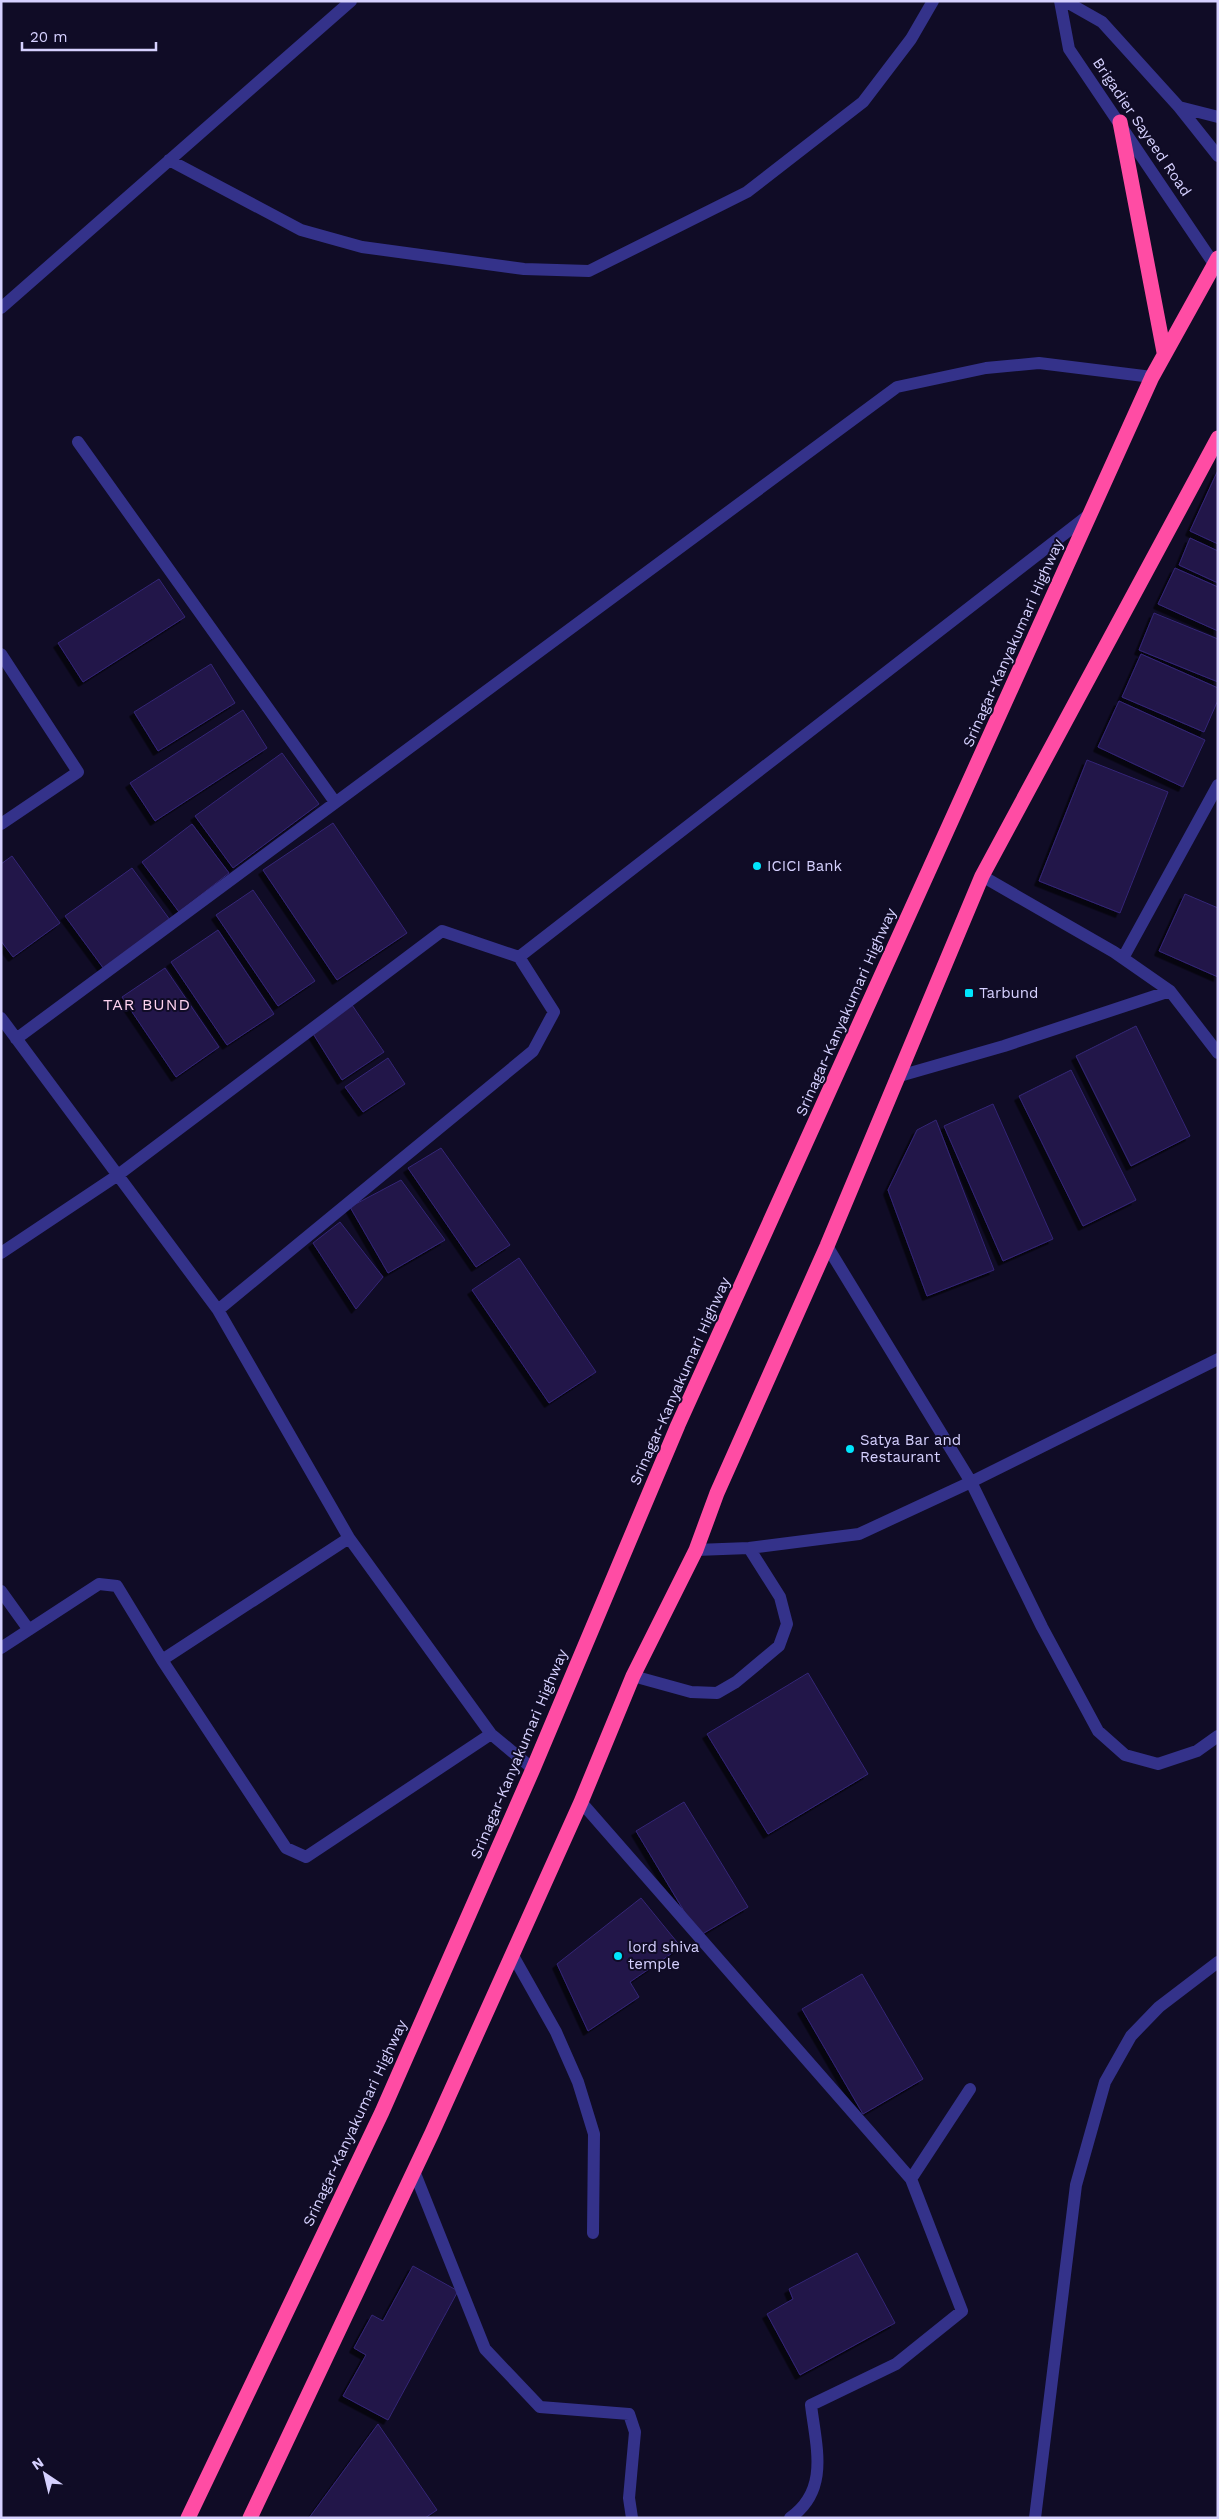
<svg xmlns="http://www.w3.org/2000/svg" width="1219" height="2519" viewBox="0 0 1219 2519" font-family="'Work Sans',sans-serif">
<defs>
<filter id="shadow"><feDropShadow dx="-4.5" dy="4.5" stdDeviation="0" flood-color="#0009"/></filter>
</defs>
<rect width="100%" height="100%" fill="#100c26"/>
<path fill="#201649" stroke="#352677" filter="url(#shadow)" d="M 1218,470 L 1218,544 L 1190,531 Z
M 1190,538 L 1218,551 L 1218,583 L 1179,565 Z
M 1175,568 L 1218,587 L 1218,631 L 1158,604 Z
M 159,579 L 185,617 L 83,682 L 58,643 Z
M 1154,613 L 1218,639 L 1218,682 L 1139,650 Z
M 1141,654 L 1218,688 L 1218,700 L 1204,732 L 1122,697 Z
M 211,664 L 235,703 L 158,751 L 134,712 Z
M 1119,701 L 1205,740 L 1183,787 L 1098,747 Z
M 243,710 L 267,748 L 155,821 L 130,783 Z
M 282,753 L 319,804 L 233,868 L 195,816 Z
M 1087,760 L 1168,792 L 1120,913 L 1039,881 Z
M 333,823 L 407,933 L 337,980 L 263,870 Z
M 192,824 L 229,873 L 179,912 L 142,862 Z
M 12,856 L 60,923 L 13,957 L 1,941 L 1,864 Z
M 132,868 L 170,920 L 104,969 L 65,916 Z
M 253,890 L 315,981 L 278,1006 L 216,915 Z
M 1185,894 L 1218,908 L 1218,977 L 1159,951 Z
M 218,930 L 274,1014 L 227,1045 L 171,962 Z
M 165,968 L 219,1047 L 176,1077 L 122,997 Z
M 352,1005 L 384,1052 L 342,1080 L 312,1032 Z
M 1136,1026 L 1190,1136 L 1131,1166 L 1076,1056 Z
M 388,1058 L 405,1084 L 363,1112 L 345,1087 Z
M 1071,1070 L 1136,1200 L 1083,1226 L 1019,1096 Z
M 993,1104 L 1053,1239 L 1003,1261 L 944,1126 Z
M 936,1120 L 994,1270 L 927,1296 L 888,1190 L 917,1130 Z
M 441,1148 L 510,1245 L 476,1267 L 408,1168 Z
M 401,1180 L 445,1240 L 388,1273 L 350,1207 Z
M 340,1222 L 383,1277 L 356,1309 L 313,1243 Z
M 519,1258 L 596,1372 L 549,1403 L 472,1290 Z
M 808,1673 L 868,1774 L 768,1834 L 707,1734 Z
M 684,1802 L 748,1907 L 699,1936 L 636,1831 Z
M 641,1898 L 681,1947 L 630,1982 L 639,1997 L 588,2031 L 557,1964 Z
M 862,1974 L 923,2079 L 863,2114 L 802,2009 Z
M 857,2253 L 895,2323 L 800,2375 L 767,2314 L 793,2299 L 789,2289 Z
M 413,2266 L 458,2291 L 388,2420 L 343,2396 L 366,2355 L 354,2348 L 372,2315 L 383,2321 Z
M 378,2424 L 437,2510 L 425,2518 L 309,2518 Z"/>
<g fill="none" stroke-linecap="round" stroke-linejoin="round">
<path stroke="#34328a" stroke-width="12" d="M 1060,1 L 1069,49 L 1214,264
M 1065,1 L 1102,22 L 1179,107 L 1218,156
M 1179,107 L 1218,117
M 169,160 L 301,230 L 362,247 L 524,269 L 589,271 L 747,192 L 863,102 L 911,39 L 933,1
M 1,308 L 351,1
M 78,442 L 335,802
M 1,654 L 78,772 L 1,824
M 982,876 L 1114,952 L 1170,991 L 1218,1053
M 1123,958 L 1218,785
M 1,1018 L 218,1310 L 349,1538 L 491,1734 L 533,1769
M 16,1039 L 897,387 L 986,368 L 1039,363 L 1152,377
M 896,1077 L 1004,1046 L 1170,991
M 827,1246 L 971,1482 L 1042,1627 L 1098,1731 L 1125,1755 L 1158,1764 L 1197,1751 L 1218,1736
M 1,1253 L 118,1175 L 442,931 L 519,957
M 218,1310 L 533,1051 L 554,1012 L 519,957 L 1090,514
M 696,1550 L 749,1548 L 859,1534 L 971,1482 L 1218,1359
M 1,1591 L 29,1630
M 1,1648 L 99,1584 L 117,1586 L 162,1660 L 286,1848 L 306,1857 L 491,1734
M 162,1660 L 349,1538
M 633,1676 L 691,1692 L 717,1693 L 736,1682 L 779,1646 L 787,1624 L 780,1597 L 749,1548
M 581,1802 L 911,2179 L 970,2089
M 512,1954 L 556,2032 L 578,2082 L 594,2134 L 593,2233
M 414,2171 L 485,2349 L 540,2407 L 629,2414 L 635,2432 L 629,2498 L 632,2518
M 790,2518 C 830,2490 816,2447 811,2405 L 896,2364 L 962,2311 L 911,2179
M 1035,2518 L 1076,2185 L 1105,2082 L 1131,2036 L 1159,2007 L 1218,1962"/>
<path stroke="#ff4ca4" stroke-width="15" d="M 1120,122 L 1164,352
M 188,2518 L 382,2112 L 533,1769 L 678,1425 L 1152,377 L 1218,258
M 250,2518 L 432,2133 L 581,1802 L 633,1676 L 696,1550 L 717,1493 L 827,1246 L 982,876 L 1218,438"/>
</g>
<g fill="#00e6fc" stroke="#100c26" stroke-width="2">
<circle cx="757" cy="866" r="5"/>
<rect x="964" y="988" width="10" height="10" rx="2.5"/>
<circle cx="850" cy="1449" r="5"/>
<circle cx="618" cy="1956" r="5"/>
</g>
<g text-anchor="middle" stroke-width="4" stroke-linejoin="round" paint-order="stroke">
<g font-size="15" fill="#d6d1ff" stroke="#100c26">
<text transform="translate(1142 127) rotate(56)" y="5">Brigadier Sayeed Road</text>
<text transform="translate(1013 643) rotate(-66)" y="5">Srinagar-Kanyakumari Highway</text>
<text transform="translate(846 1012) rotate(-66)" y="5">Srinagar-Kanyakumari Highway</text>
<text transform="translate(680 1381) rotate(-66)" y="5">Srinagar-Kanyakumari Highway</text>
<text transform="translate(519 1754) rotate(-67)" y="5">Srinagar-Kanyakumari Highway</text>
<text transform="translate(355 2123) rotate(-65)" y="5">Srinagar-Kanyakumari Highway</text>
</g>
<g font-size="15" fill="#d6d1ff" stroke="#100c26" text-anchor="start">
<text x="767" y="871">ICICI Bank</text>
<text x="979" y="998">Tarbund</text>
<text x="860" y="1445">Satya Bar and<tspan x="860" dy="17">Restaurant</tspan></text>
<text x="628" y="1952">lord shiva<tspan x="628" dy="17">temple</tspan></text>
</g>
<g font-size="16" letter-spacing="1" fill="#ffd3f0" stroke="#100c26">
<text x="147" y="1010">TAR BUND</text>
</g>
</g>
<rect width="1219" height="2519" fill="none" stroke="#d6d1ff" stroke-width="5"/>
<g transform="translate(45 2474) rotate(325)" stroke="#100c26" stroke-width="4" paint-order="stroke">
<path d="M0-4L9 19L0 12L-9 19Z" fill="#d6d1ff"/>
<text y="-8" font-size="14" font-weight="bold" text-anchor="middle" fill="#d6d1ff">N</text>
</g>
<path d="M22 42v8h134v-8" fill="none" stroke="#d6d1ff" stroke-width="2.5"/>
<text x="30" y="42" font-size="15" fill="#d6d1ff" stroke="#100c26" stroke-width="4" paint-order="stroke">20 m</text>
</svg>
